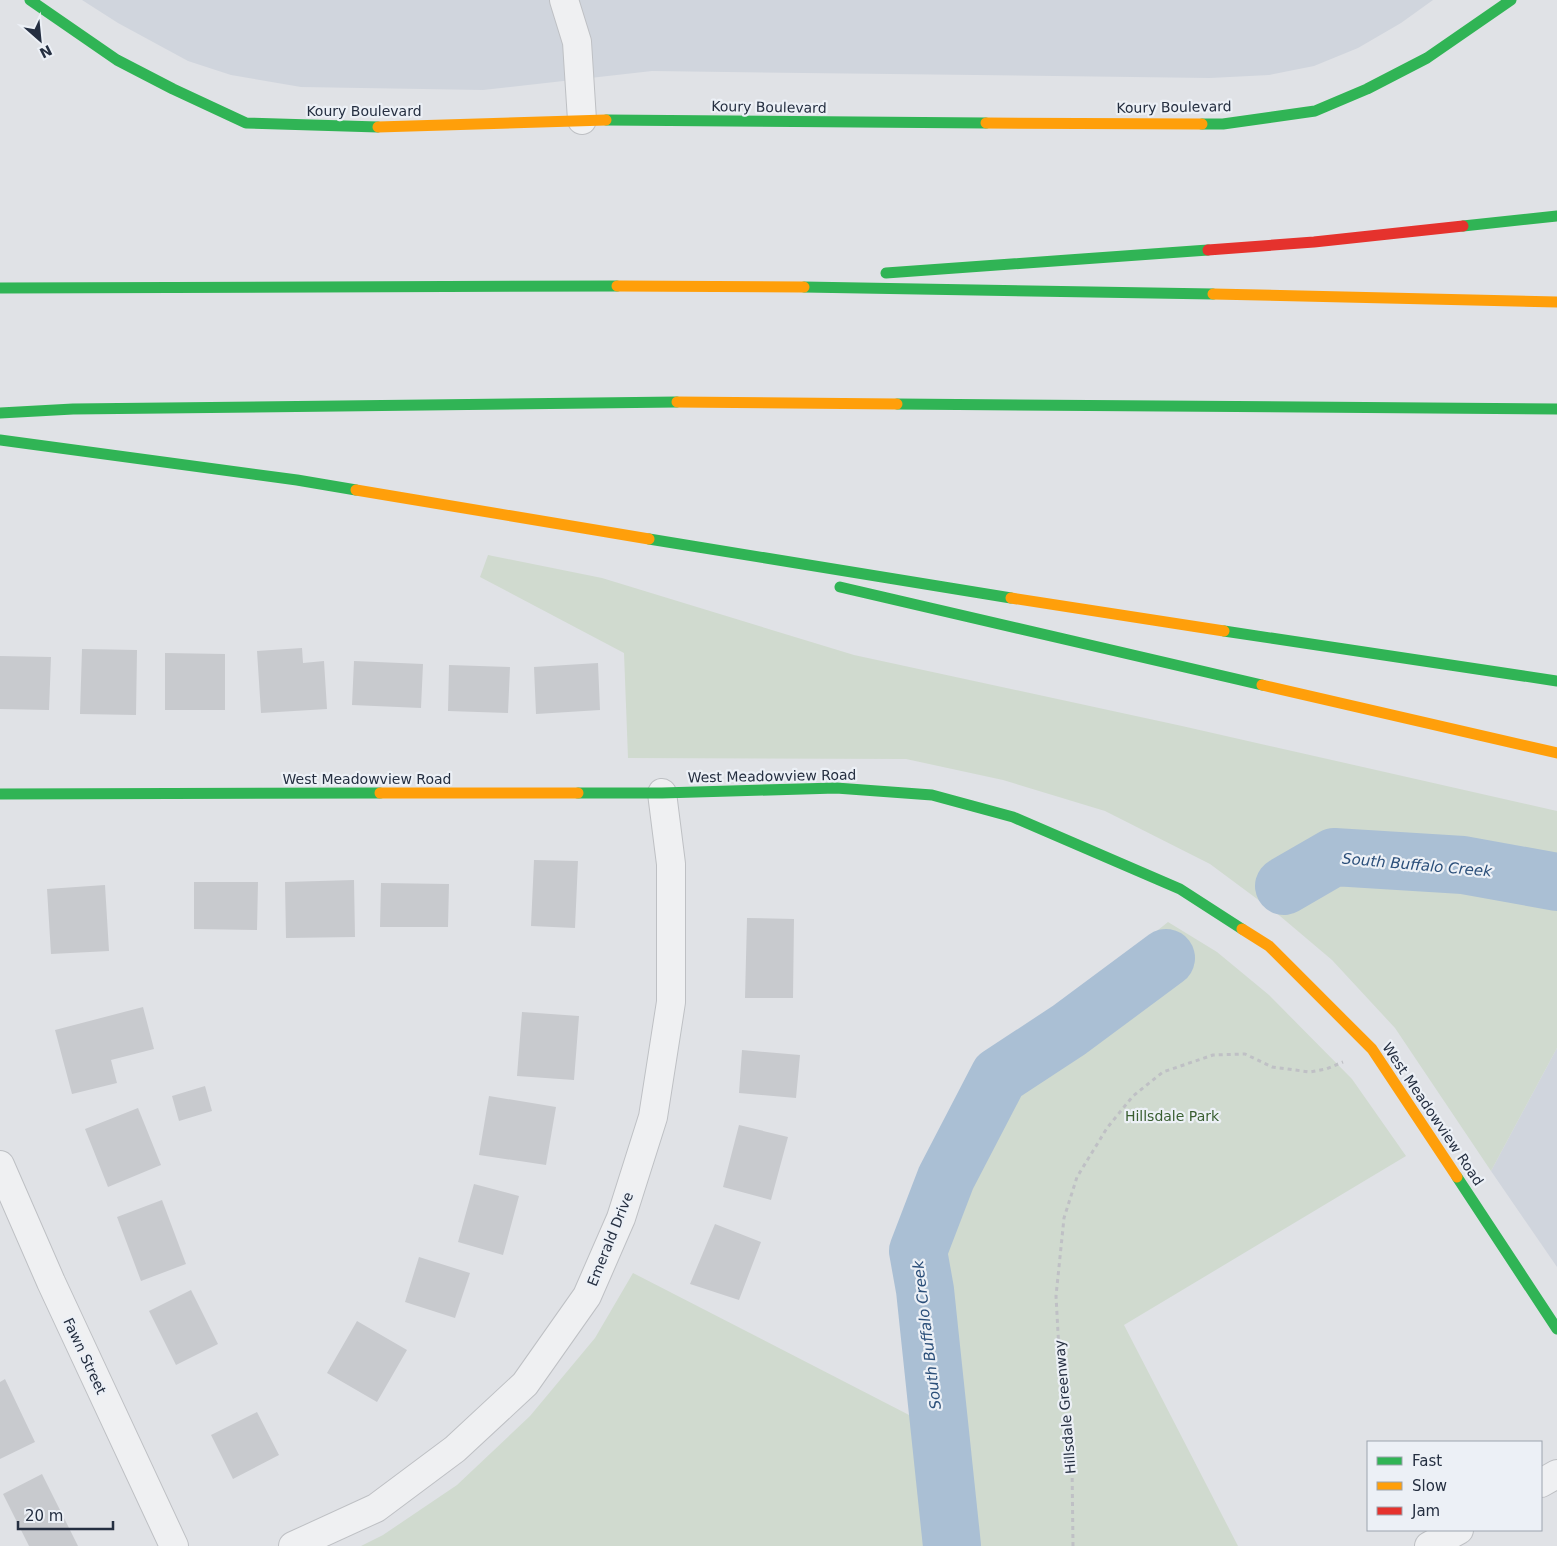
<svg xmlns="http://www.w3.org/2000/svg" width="1557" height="1546" viewBox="0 0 1557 1546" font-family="'DejaVu Sans',sans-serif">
<rect width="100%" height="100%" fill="#e0e2e6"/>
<path fill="#d0d5dd" d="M 82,0 L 1433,0 L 1401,23 L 1358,48 L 1314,66 L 1269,75 L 1210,78 L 652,71 L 483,90 L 301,87 L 231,75 L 188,61 L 118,23 Z
M 1557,1048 L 1557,1267 L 1491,1171 Z"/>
<path fill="#d0dacf" d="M 488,555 L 602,578 L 854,655 L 1182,726 L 1557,811 L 1557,1048 L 1491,1171 L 1395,1028 L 1332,960 L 1280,916 L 1210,864 L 1105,811 L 1003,780 L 906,759 L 628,758 L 624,653 L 480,577 Z
M 1168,922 L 1217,952 L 1269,995 L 1352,1079 L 1406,1156 L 1124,1325 L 1238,1546 L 361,1546 L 383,1535 L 457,1485 L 530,1416 L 595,1338 L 633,1273 L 913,1417 L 901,1257 L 938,1144 L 991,1064 Z"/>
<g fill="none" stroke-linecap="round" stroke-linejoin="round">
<path stroke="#aabfd4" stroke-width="58" d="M 1284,886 L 1334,857 L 1463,865 L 1557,882
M 952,1546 L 925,1290 L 918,1251 L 946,1178 L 999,1076 L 1069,1030 L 1166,958"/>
</g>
<path fill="#c8cace" d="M 302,648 L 303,663 L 324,661 L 327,709 L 261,713 L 257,651 Z
M 82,649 L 137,650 L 136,715 L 80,714 Z
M 165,653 L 225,654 L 225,710 L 165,710 Z
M 0,656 L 51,657 L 49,710 L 0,709 Z
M 354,661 L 423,664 L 421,708 L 352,705 Z
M 598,663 L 600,710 L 536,714 L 534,667 Z
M 449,665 L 510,667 L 508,713 L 448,711 Z
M 534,860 L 578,861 L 575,928 L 531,926 Z
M 354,880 L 355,937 L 286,938 L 285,882 Z
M 194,882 L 258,882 L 257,930 L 194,929 Z
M 381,883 L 449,884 L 448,927 L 380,927 Z
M 105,885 L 109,951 L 51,954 L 47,889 Z
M 747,918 L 794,919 L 793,998 L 745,998 Z
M 143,1007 L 154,1049 L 111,1060 L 117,1083 L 72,1094 L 55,1030 Z
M 522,1012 L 579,1016 L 574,1080 L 517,1076 Z
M 742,1050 L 800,1055 L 796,1098 L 739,1093 Z
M 205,1086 L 212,1111 L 179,1121 L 172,1096 Z
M 489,1096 L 556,1107 L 546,1165 L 479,1155 Z
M 138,1108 L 161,1165 L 108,1187 L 85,1129 Z
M 739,1125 L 788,1137 L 771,1200 L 723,1187 Z
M 474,1184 L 519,1196 L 503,1255 L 458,1242 Z
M 162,1200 L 186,1264 L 141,1281 L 117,1217 Z
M 715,1224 L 761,1242 L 739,1300 L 690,1284 Z
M 419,1257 L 470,1273 L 455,1318 L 405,1302 Z
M 191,1290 L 218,1344 L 176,1365 L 149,1311 Z
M 357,1321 L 407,1350 L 377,1402 L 327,1373 Z
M 5,1379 L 35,1442 L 0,1459 L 0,1382 Z
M 257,1412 L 279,1455 L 233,1479 L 211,1435 Z
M 42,1474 L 78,1546 L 29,1546 L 3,1494 Z"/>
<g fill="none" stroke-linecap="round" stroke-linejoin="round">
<defs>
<path id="street" d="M 564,0 L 577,42 L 582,120
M 0,1165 L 51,1282 L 174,1546
M 1541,1483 L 1557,1474
M 293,1546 L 376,1508 L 455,1449 L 525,1384 L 587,1296 L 621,1218 L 653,1117 L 671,1002 L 671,864 L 662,793
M 1429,1546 L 1459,1530"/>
</defs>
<use href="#street" stroke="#bec0c4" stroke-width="30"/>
<path stroke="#bfc0c5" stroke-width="3" stroke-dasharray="4 4" stroke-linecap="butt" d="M 1073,1546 L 1072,1464 L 1061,1387 L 1056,1296 L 1064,1218 L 1077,1177 L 1107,1128 L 1133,1096 L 1163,1072 L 1213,1055 L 1245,1054 L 1272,1067 L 1310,1072 L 1326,1069 L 1343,1062"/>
<use href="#street" stroke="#eff0f2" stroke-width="28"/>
<path stroke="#30b455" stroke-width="11" d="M 30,0 L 117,60 L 173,89 L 246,123 L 378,127
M 606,120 L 986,123
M 1202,124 L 1223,124 L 1315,111 L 1367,89 L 1427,58 L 1511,0
M 1463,226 L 1557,216
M 886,273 L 1208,250
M 804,287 L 1213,294
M 0,288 L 617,286
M 897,404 L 1557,409
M 0,413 L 73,409 L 677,402
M 0,440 L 297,480 L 356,490
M 649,539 L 1011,598
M 840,587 L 1262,685
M 1224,631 L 1557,681
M 578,793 L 662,793 L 836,788 L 932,795 L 1013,817 L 1180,889 L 1242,929
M 0,794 L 380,793
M 1457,1177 L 1557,1329"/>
<path stroke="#ff9f0a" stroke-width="11" d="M 986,123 L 1202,124
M 378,127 L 606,120
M 617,286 L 804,287
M 1213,294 L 1557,302
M 677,402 L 897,404
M 356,490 L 649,539
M 1011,598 L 1224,631
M 1262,685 L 1557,753
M 380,793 L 578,793
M 1242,929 L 1269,946 L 1372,1049 L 1457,1177"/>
<path stroke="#e5322d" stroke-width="11" d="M 1208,250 L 1314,242 L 1463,226"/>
</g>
<g text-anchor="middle" stroke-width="4.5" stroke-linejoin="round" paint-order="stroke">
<g font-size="14" fill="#252f41" stroke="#ecf0f6">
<text transform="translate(769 107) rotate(1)" y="5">Koury Boulevard</text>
<text transform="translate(1174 107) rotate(-1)" y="5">Koury Boulevard</text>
<text x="364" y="116">Koury Boulevard</text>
<text transform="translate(772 776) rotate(-1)" y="5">West Meadowview Road</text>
<text x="367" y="784">West Meadowview Road</text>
<text transform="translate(1433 1114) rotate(56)" y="5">West Meadowview Road</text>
<text transform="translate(610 1239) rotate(-68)" y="5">Emerald Drive</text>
<text transform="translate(85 1356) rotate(65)" y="5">Fawn Street</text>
<text transform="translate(1065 1407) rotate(-95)" y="5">Hillsdale Greenway</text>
</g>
<g font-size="14" fill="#395e30" stroke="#ecf0f6">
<text x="1172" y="1121">Hillsdale Park</text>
</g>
<g font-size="15" font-style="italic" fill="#2a4e79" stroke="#ecf0f6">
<text transform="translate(1417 865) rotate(5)" y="5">South Buffalo Creek</text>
<text transform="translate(927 1335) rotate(-97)" y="5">South Buffalo Creek</text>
</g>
</g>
<rect x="1367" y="1441" width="175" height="90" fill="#ecf0f6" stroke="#9ca3ae"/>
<rect x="1377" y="1457" width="25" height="8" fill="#30b455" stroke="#9ca3ae"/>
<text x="1412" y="1466" font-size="15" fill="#252f41">Fast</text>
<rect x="1377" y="1482" width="25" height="8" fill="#ff9f0a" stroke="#9ca3ae"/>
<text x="1412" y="1491" font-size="15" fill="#252f41">Slow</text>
<rect x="1377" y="1507" width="25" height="8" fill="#e5322d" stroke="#9ca3ae"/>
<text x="1412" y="1516" font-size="15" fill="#252f41">Jam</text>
<g transform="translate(40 40) rotate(153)" stroke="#ecf0f6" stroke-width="4" paint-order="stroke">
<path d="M0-4L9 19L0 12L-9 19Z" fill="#252f41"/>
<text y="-8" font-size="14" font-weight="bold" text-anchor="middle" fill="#252f41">N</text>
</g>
<path d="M18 1521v8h95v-8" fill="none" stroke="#252f41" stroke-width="2.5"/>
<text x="25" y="1521" font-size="15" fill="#252f41" stroke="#ecf0f6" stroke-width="4" paint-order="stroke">20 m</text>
</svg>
